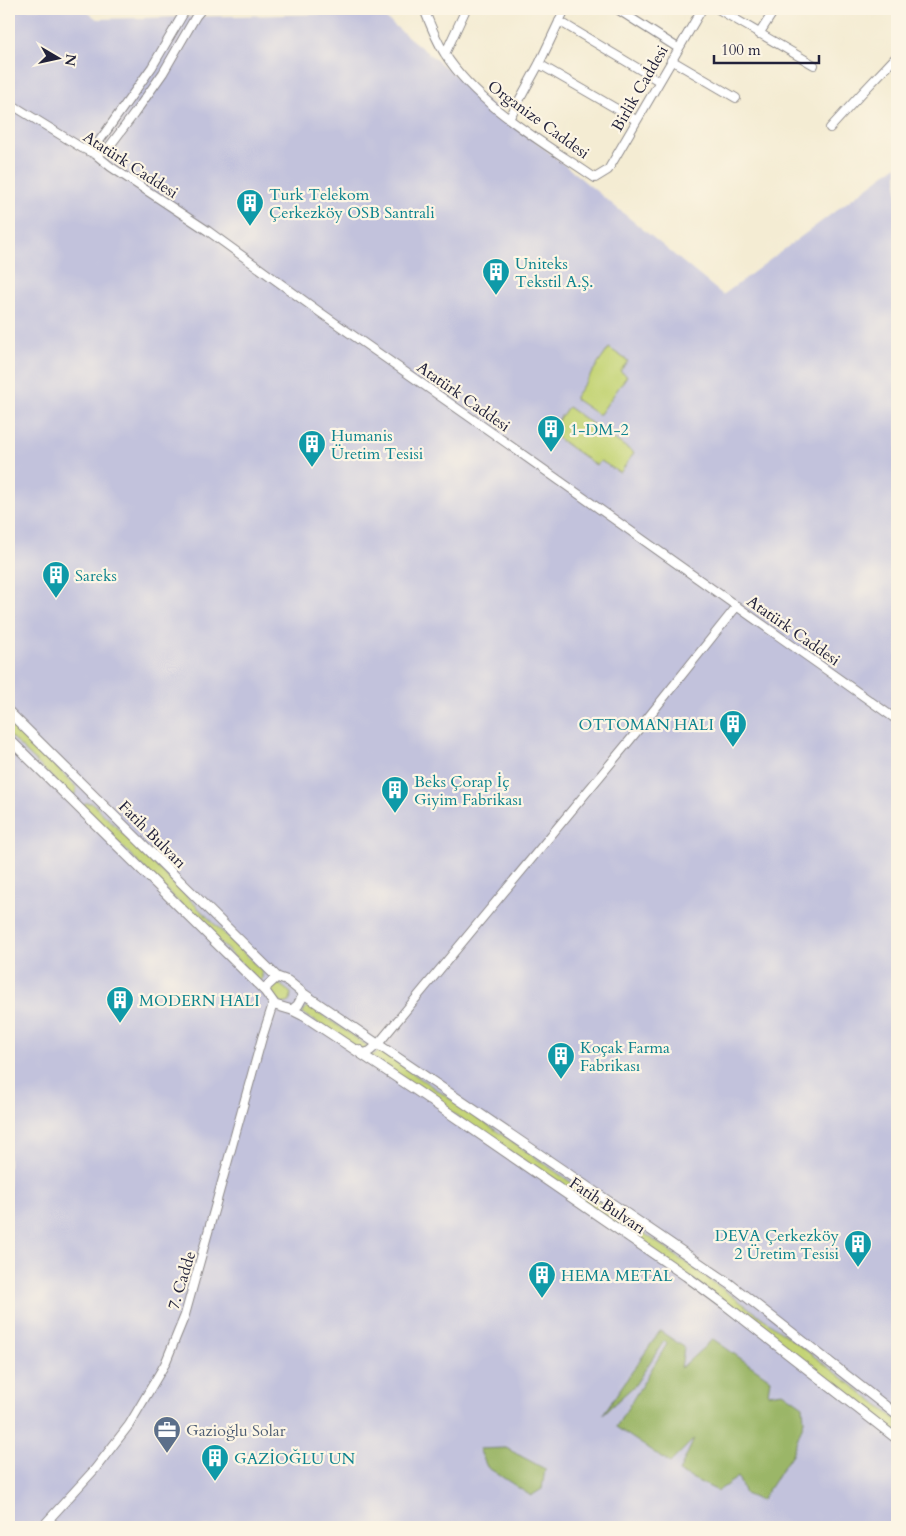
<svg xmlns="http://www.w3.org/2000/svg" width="906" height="1536" viewBox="0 0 906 1536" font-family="Cardo,serif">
<rect width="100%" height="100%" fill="#fcf5e5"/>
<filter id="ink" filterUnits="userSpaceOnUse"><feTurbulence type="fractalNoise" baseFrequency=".02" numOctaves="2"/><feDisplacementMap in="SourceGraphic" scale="10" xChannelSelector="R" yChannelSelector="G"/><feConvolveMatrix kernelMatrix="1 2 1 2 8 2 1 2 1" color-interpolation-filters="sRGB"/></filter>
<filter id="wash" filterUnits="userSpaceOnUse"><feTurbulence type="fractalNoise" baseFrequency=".0096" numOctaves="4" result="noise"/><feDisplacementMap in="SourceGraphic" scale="20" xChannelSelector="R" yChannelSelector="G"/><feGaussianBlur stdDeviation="1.12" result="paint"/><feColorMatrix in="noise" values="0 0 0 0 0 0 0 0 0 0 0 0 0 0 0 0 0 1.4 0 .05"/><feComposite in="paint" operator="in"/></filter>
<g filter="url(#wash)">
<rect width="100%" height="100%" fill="#f4ecd3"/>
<path fill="#c2c2dc" d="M 9,9 L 83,9 L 97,19 L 379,13 L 723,295 L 897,165 L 897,1527 L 9,1527 Z"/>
<path fill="#c4d476" stroke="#737b58" d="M 609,348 L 628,361 L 620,371 L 627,376 L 600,414 L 597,414 L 575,399 L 575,397 Z
M 568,407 L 634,453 L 620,473 L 601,461 L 596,465 L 552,434 L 551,430 Z
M 9,719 L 77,788 L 75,794 L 71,796 L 9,735 Z
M 85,803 L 92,803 L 262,971 L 262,979 L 259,981 L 82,807 Z
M 279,984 L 291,993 L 290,1002 L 283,1004 L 272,997 L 270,989 L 273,985 Z
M 308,1005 L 369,1047 L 364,1050 L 359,1049 L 302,1013 Z
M 379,1050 C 554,1171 731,1289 897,1420 L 897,1435 L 831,1381 L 744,1315 L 369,1055 L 375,1054 Z"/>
<path fill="#9bb667" stroke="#5e6c51" d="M 660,1331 L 684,1347 L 681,1368 L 713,1339 L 770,1379 L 768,1394 L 783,1392 L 803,1406 L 804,1421 L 792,1454 L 761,1501 L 745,1494 L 738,1477 L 718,1491 L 679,1472 L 694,1439 L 670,1463 L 616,1427 L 667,1344 L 664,1341 L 635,1385 L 603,1414 Z
M 506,1448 L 545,1469 L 542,1489 L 531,1496 L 487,1467 L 479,1449 Z"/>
</g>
<g filter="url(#ink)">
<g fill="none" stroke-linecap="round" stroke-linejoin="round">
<defs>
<path id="minor" d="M 424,9 C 430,24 436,40 445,54 C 478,106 546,144 595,178 L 608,170 L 702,9
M 617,9 L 678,48
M 718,9 L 814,65
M 559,21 L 659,81
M 759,34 L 775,9
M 445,54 L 466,9
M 671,60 L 736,98
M 539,64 L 636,120
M 9,103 L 82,148 L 95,154 L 111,167 L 208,231 L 321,313 L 491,432 L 897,720
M 509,119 L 539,64 L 565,9
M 830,128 L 862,93 L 897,56
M 95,154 L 109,147 L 134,114 L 163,73 L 196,16 L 202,9
M 95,154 L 100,140 L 152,67 L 186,9
M 358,1049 L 364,1053 L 370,1051 L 378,1044 L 630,740 L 737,606
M 49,1520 L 57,1527
M 42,1527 L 95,1469 L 129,1425 L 165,1364 L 185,1315 L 262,1038 L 272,1007 L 275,1005"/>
<path id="major" d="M 9,712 L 277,977
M 9,739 L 265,991
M 277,977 L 288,981 L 304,994 L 298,1005 L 292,1010 L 275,1005 L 265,991 L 267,986 Z
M 304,994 L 730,1284 L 897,1415
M 292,1010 L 304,1016 L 417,1091 L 686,1276 L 724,1304 L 897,1439"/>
</defs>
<use href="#minor" stroke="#8b8787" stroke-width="10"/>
<use href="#major" stroke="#8b8787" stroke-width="11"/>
<use href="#minor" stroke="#fff" stroke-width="8"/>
<use href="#major" stroke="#fff" stroke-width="9"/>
</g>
</g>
<defs>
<symbol id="building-pin" viewBox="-11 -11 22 30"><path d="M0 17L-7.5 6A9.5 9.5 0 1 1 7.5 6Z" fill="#0f9aa8" stroke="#fcf5e5"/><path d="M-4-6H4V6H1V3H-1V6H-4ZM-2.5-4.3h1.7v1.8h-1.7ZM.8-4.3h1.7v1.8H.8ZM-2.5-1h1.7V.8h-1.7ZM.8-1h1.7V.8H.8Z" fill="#fff"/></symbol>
<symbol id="office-pin" viewBox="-11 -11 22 30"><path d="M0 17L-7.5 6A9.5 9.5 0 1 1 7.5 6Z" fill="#5c6f8a" stroke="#fcf5e5"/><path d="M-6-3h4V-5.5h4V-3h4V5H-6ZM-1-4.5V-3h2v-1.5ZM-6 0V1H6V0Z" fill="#fff"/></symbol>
</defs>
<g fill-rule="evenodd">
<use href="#building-pin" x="234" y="187" width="32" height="43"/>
<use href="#building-pin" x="480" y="256" width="32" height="43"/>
<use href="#building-pin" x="535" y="413" width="32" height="43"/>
<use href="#building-pin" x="296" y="428" width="32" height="43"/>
<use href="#building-pin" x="40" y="559" width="32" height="43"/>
<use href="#building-pin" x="717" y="708" width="32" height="43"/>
<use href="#building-pin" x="379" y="774" width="32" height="43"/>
<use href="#building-pin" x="104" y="984" width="32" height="43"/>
<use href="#building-pin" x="545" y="1040" width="32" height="43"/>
<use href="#building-pin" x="842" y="1228" width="32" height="43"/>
<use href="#building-pin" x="526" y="1259" width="32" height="43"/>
<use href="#office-pin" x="151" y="1414" width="32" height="43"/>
<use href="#building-pin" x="199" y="1442" width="32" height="43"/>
</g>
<g text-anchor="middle" stroke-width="4.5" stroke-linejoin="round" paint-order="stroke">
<g font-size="16" fill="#22223b" stroke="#fcf5e5">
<text transform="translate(639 88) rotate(-60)" y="6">Birlik Caddesi</text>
<text transform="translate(539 119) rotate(36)" y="6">Organize Caddesi</text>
<text transform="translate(131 164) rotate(33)" y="6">Atatürk Caddesi</text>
<text transform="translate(464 396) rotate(35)" y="6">Atatürk Caddesi</text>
<text transform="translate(794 630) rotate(35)" y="6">Atatürk Caddesi</text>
<text transform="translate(153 834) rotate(45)" y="6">Fatih Bulvarı</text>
<text transform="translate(608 1205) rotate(34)" y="6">Fatih Bulvarı</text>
<text transform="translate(181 1280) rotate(-73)" y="6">7. Cadde</text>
</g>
<g font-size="16" fill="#0d838f" stroke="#fcf5e5" text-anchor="start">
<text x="269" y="200">Turk Telekom<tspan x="269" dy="18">Çerkezköy OSB Santrali</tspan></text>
<text x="515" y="269">Uniteks<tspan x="515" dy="18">Tekstil A.Ş.</tspan></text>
<text x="570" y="435">1-DM-2</text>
<text x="331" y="441">Humanis<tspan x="331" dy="18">Üretim Tesisi</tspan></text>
<text x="75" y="581">Sareks</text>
<text x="714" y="730" text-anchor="end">OTTOMAN HALI</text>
<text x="414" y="787">Beks Çorap İç<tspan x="414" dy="18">Giyim Fabrikası</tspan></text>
<text x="139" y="1006">MODERN HALI</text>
<text x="580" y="1053">Koçak Farma<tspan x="580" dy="18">Fabrikası</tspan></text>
<text x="839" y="1241" text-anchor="end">DEVA Çerkezköy<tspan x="839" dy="18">2 Üretim Tesisi</tspan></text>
<text x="561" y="1281">HEMA METAL</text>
<text x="234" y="1464">GAZİOĞLU UN</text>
</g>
<g font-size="16" fill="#4e5e75" stroke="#fcf5e5" text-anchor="start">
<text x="186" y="1436">Gazioğlu Solar</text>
</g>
</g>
<rect width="906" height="1536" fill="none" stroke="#fcf5e5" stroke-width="30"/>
<g transform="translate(58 58) rotate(99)" stroke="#fcf5e5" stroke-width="4" paint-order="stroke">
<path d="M0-4L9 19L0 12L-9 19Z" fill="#22223b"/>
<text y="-8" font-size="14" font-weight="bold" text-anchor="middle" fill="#22223b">N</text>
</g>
<path d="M714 55v8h105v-8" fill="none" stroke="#22223b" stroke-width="2.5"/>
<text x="721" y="55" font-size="15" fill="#22223b" stroke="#fcf5e5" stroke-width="4" paint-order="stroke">100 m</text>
</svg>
